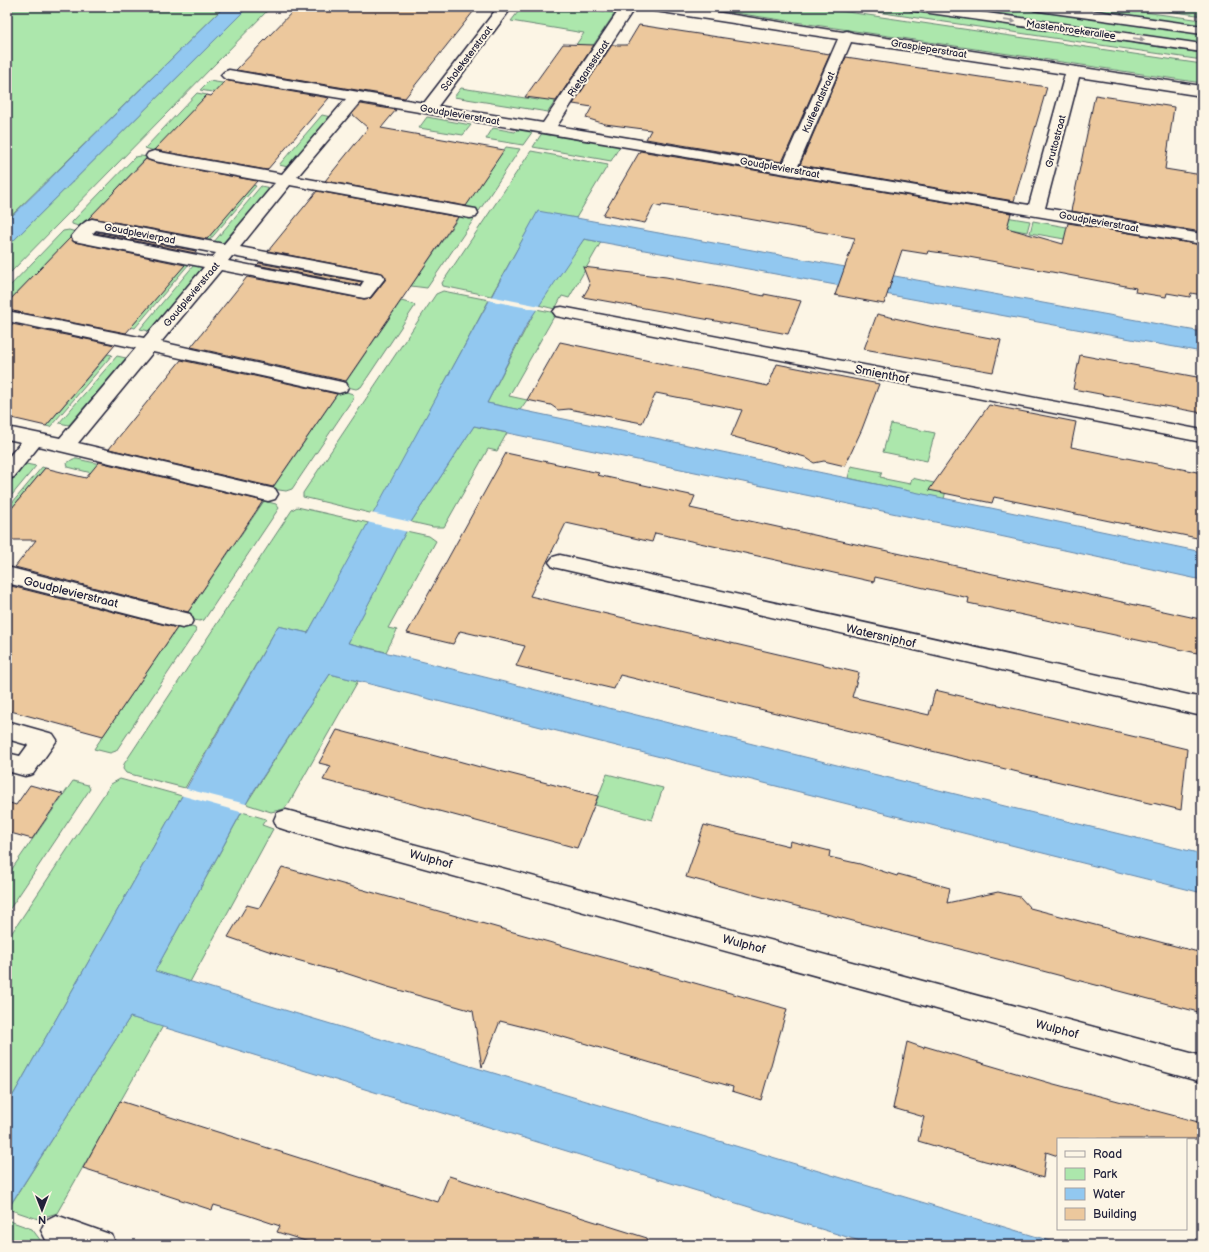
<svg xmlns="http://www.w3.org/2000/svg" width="1209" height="1252" viewBox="0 0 1209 1252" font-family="'Balsamiq Sans',sans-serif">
<rect width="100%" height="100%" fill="#fcf5e5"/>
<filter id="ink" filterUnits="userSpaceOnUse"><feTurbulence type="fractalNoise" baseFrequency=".025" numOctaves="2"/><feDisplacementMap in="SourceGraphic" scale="8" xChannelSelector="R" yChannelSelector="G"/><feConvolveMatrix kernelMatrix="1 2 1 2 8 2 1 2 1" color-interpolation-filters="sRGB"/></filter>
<g filter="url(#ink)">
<path fill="#ace7ac" stroke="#678474" d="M 7,7 L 224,7 L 7,220 Z
M 248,7 L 271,7 L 7,276 L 7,247 Z
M 522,7 L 575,7 L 615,13 L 548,112 L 454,97 L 461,88 L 538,100 L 584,33 L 511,21 Z
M 695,7 L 813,7 L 1202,64 L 1202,83 Z
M 843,7 L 890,7 L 1202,53 L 1202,60 Z
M 931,7 L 1012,7 L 1202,34 L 1202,46 Z
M 1053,7 L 1107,7 L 1202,20 L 1202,28 Z
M 1139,7 L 1202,7 L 1202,16 L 1197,15 Z
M 209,81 L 249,87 L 242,97 L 200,90 Z
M 197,93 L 207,95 L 154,151 L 145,148 Z
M 322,115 L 331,117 L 288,167 L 279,165 Z
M 427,117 L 471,125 L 463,135 L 419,128 Z
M 493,128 L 515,132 L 518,129 L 533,131 L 523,145 L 486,139 Z
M 542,133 L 620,146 L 611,161 L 533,147 Z
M 506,147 L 520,149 L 479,211 L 476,212 L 463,210 Z
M 531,151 L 608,165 L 576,218 L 538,212 L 491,296 L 443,286 L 442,283 Z
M 141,156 L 147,157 L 81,227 L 72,224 L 72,222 L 135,157 Z
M 253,185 L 256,186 L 208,242 L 205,241 Z
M 261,186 L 270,188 L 222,244 L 213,243 Z
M 903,211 L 1006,217 L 1030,221 L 1027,232 Z
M 461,214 L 473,217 L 474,219 L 427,288 L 411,286 Z
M 1033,221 L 1072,228 L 1168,257 L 1030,233 Z
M 69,230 L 76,232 L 7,303 L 7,289 L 63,231 Z
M 584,239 L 601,242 L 569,298 L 562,296 L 555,309 L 538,305 Z
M 186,263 L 189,264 L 135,328 L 131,327 Z
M 194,265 L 203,267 L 149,331 L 140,329 Z
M 314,271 L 354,279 L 357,282 L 355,285 L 352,286 L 307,277 L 307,274 Z
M 443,291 L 489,300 L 374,514 L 303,497 L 303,493 L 436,294 Z
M 401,301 L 413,304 L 415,306 L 361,387 L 356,389 L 343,386 Z
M 536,309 L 556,313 L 509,396 L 527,400 L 520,410 L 487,403 Z
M 108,354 L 112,355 L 50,427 L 46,426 Z
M 117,356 L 126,358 L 69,425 L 59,423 Z
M 340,390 L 353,394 L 354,397 L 292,489 L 286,491 L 272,489 Z
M 891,424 L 935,433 L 927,461 L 883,452 Z
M 474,426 L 507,433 L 497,451 L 488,449 L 444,527 L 433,527 L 411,522 Z
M 73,459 L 77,459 L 119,468 L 111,478 L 68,467 L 67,463 Z
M 26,464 L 36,466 L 7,501 L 7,486 Z
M 851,466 L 882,472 L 880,477 L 885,478 L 885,479 L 910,484 L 912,478 L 947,486 L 944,499 L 848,478 Z
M 42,467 L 45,468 L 7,514 L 7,509 Z
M 264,501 L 276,504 L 279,508 L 204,620 L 199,621 L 184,618 Z
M 297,507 L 369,523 L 308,633 L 278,626 L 185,788 L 126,773 L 123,769 L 124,764 L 292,510 Z
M 406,531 L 429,536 L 436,541 L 388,628 L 397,630 L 386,652 L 348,643 Z
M 180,624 L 195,628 L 196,631 L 116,751 L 110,753 L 94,749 Z
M 330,674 L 358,681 L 289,803 L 284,809 L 271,812 L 246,804 Z
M 607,774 L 663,788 L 652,820 L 595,805 Z
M 120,779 L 182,796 L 7,1106 L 7,940 L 111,784 Z
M 73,781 L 88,785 L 90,789 L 7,913 L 7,876 Z
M 242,812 L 266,819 L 262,825 L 273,829 L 190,982 L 155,971 Z
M 130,1017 L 163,1026 L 57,1213 L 38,1219 L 8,1209 Z
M 7,1220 L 32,1229 L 41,1241 L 39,1245 L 7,1245 Z"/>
<path fill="#92c8f0" stroke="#6586a8" d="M 224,7 L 248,7 L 7,247 L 7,221 Z
M 538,211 L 1202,332 L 1202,352 L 584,239 L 527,324 L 487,403 L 1202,552 L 1202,580 L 940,523 L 474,426 L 411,522 L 348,643 L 873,774 L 1202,854 L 1202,893 L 330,674 L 251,795 L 155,971 L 1064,1245 L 873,1245 L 130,1017 L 7,1210 L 7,1106 L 278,626 L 308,633 Z"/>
<path fill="#fcf5e5" d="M 489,296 L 540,306 L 538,310 L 487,300 Z
M 371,513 L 411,522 L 413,523 L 408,532 L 367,522 Z
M 183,788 L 246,804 L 248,805 L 244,813 L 180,795 Z"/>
<path fill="#ecc89d" stroke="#22223b" d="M 297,7 L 477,7 L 405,98 L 236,70 Z
M 639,25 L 830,54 L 782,162 L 646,139 L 651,130 L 605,124 L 586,118 L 592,107 L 573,104 L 612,45 L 627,45 Z
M 563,44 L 594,45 L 556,101 L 525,97 Z
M 846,57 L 1047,87 L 1014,201 L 800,165 Z
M 226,80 L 229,81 L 329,98 L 267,170 L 154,150 L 207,95 L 211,96 Z
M 1095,95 L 1174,107 L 1165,169 L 1202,175 L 1202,232 L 1071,211 Z
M 361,104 L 396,110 L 381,128 L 504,150 L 466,206 L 325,181 L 368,128 L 352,114 Z
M 640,151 L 1011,213 L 1007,228 L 1063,244 L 1068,223 L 1202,245 L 1202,295 L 1191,293 L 1190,297 L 1167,293 L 1166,297 L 1135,292 L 1136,288 L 1063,274 L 963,256 L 928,251 L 927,254 L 902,250 L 884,304 L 835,295 L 855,238 L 704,211 L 662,205 L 661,207 L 654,205 L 645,223 L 603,215 Z
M 146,159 L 154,162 L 257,181 L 207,239 L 92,218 L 88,219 Z
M 317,191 L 458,217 L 346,381 L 191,347 L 247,277 L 364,299 L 371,298 L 386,279 L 382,273 L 268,251 Z
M 96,232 L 196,251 L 195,253 L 95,233 Z
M 70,238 L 74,242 L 185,265 L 126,333 L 7,310 L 7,303 Z
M 259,263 L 362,282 L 359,285 L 257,265 Z
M 583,267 L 666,277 L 740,291 L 764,296 L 764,294 L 801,301 L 788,334 L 583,297 L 590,285 Z
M 877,314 L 938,328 L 1001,340 L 993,372 L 864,349 Z
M 7,323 L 115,345 L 46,426 L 7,417 Z
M 560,342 L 768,386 L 777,364 L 879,384 L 862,429 L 845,466 L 824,461 L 814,463 L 805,457 L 731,436 L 742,410 L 656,393 L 642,423 L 569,409 L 558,410 L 551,405 L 527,400 Z
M 1080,355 L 1202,378 L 1202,413 L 1073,389 Z
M 181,360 L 337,394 L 273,487 L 109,449 Z
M 989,405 L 1076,422 L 1071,447 L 1202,473 L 1202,539 L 1124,523 L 1124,524 L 994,497 L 992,503 L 929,490 Z
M 506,453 L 599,473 L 597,475 L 695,496 L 690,508 L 1200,619 L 1197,653 L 968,603 L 969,598 L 875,577 L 874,582 L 655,533 L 652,542 L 566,523 L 530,596 L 859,673 L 852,697 L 929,715 L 935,690 L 1187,749 L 1181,810 L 1153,803 L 1153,804 L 1026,774 L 620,675 L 614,689 L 516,666 L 525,646 L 460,631 L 453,644 L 407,633 Z
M 99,462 L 263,501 L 188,612 L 15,567 L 36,540 L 7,540 L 7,514 L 45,468 L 86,478 Z
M 7,585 L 177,628 L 103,736 L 7,710 Z
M 337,730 L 443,758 L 444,757 L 480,767 L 480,766 L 598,796 L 577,848 L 323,780 L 331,766 L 319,763 Z
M 30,785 L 63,794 L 32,839 L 7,832 L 7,802 L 16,805 Z
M 704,825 L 789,846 L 790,841 L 830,851 L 829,857 L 860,864 L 897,876 L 898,874 L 950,888 L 947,903 L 998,892 L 1020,897 L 1030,908 L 1202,953 L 1202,1013 L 686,877 Z
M 282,867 L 787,1009 L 761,1100 L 732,1091 L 733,1087 L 556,1035 L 500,1021 L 482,1067 L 473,1011 L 388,987 L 339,971 L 339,972 L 283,956 L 228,937 L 247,905 L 259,908 Z
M 907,1042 L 924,1048 L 924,1046 L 1050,1083 L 1202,1123 L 1202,1139 L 1058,1139 L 1058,1156 L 1046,1152 L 1043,1178 L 1014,1168 L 985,1161 L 918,1141 L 924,1117 L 893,1108 Z
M 120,1101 L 438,1202 L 449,1176 L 647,1238 L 646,1245 L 318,1245 L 277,1232 L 280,1226 L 247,1215 L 214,1205 L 212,1210 L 83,1168 Z"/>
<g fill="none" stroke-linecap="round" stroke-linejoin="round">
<defs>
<path id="minor" d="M 498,7 L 512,7 L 438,106 L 543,123 L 621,7 L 635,7 L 557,126 L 783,164 L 838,39 L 655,11 L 650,10 L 648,7 L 683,7 L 843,32 L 847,31 L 853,33 L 1202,86 L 1202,96 L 1079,77 L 1045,208 L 1202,234 L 1202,244 L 360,102 L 297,177 L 470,208 L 476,209 L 478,213 L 476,217 L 470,218 L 290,185 L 240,247 L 382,274 L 385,278 L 370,297 L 364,298 L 221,270 L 161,342 L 346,383 L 348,387 L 346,391 L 339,393 L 153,352 L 78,443 L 275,489 L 278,494 L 275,499 L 268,501 L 39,446 L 14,477 L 7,479 L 7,459 L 21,442 L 7,439 L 7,427 L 60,438 L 136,348 L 7,321 L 7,311 L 144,338 L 204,267 L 74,241 L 71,237 C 77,230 83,221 92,219 L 224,244 L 275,183 L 154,161 L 148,159 L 146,156 L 148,153 L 154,151 L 282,174 L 346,99 L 229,80 L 224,78 L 221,75 L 224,72 L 229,70 L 424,103 ZM 851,42 L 1065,74 L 1029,205 L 798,166 ZM 96,230 L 216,253 L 212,258 L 92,234 ZM 232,256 L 364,281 L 360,287 L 228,261 Z
M 562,307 L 1202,430 L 1202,442 L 556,316 L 553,312 L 556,308 Z
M 560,555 L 1202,698 L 1202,716 L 553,567 L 549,562 L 553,557 Z
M 7,567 L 182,612 L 190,614 L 193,620 L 190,626 L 182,628 L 7,583 Z
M 7,721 L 53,734 L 57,740 L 33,774 L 25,776 L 7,771 L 7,753 L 20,756 L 28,745 L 7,739 Z
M 286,810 L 1202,1056 L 1202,1082 L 286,830 L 277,827 L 274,820 L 277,813 Z
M 56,1215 L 112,1235 L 116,1245 L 57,1245 L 46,1240 L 41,1230 L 46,1220 Z"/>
<path id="major" d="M 909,7 L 946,7 L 1202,44 L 1202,52 L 916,11 L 911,10 Z
M 1032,7 L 1069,7 L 1202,26 L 1202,34 L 1039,11 L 1034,10 Z"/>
</defs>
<use href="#minor" stroke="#22223b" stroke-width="3"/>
<use href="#major" stroke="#22223b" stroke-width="3"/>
<use href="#minor" fill="#fcf5e5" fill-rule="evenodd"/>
<use href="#major" fill="#fcf5e5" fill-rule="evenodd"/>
</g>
<defs><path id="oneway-solid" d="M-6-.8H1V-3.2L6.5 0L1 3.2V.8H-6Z"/></defs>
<g fill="#9a9698">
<use href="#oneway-solid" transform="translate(1010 21) rotate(8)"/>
<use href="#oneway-solid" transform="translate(1139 39) rotate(8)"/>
</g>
</g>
<g text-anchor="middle" stroke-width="4" stroke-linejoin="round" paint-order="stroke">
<g font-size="10" fill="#22223b" stroke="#fcf5e5">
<text transform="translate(1071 29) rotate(8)" y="4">Mastenbroekerallee</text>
<text transform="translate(929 48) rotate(9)" y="4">Graspieperstraat</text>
<text transform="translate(466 58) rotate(-53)" y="4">Scholeksterstraat</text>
<text transform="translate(588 68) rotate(-56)" y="4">Rietgansstraat</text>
<text transform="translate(818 102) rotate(-66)" y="4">Kuifeendstraat</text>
<text transform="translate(460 114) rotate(10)" y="4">Goudplevierstraat</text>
<text transform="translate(1055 141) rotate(-75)" y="4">Gruttostraat</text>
<text transform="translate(780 167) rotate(10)" y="4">Goudplevierstraat</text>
<text transform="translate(1099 221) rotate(10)" y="4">Goudplevierstraat</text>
<text transform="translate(140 233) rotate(11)" y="4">Goudplevierpad</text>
<text transform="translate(191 294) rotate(-50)" y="4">Goudplevierstraat</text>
</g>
<g font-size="12" fill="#22223b" stroke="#fcf5e5">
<text transform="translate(882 374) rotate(11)" y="4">Smienthof</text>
<text transform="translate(71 592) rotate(14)" y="4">Goudplevierstraat</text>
<text transform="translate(881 636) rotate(13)" y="4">Watersniphof</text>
<text transform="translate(431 859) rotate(15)" y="4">Wulphof</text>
<text transform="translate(744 944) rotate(15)" y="4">Wulphof</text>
<text transform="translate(1057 1029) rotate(15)" y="4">Wulphof</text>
</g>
</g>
<rect width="1209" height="1252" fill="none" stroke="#fcf5e5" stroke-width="24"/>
<rect x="12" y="12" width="1185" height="1228" fill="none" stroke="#22223b" stroke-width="1.5" filter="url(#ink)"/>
<rect x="1057" y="1138" width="130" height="92" fill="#fcf5e5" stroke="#a5a1a1"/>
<rect x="1065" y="1151" width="20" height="6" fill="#fcf5e5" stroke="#a5a1a1"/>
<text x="1093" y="1158" font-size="12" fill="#22223b">Road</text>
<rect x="1065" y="1168" width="20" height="12" fill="#ace7ac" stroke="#a5a1a1"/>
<text x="1093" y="1178" font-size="12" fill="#22223b">Park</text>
<rect x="1065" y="1188" width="20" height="12" fill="#92c8f0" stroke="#a5a1a1"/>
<text x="1093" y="1198" font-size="12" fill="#22223b">Water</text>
<rect x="1065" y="1208" width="20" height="12" fill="#ecc89d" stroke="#a5a1a1"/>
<text x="1093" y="1218" font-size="12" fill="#22223b">Building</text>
<g transform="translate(42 1210) rotate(180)" stroke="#fcf5e5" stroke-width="3" paint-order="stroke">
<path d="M0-3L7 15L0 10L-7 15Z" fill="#22223b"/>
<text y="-6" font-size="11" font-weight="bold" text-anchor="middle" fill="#22223b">N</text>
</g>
</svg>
